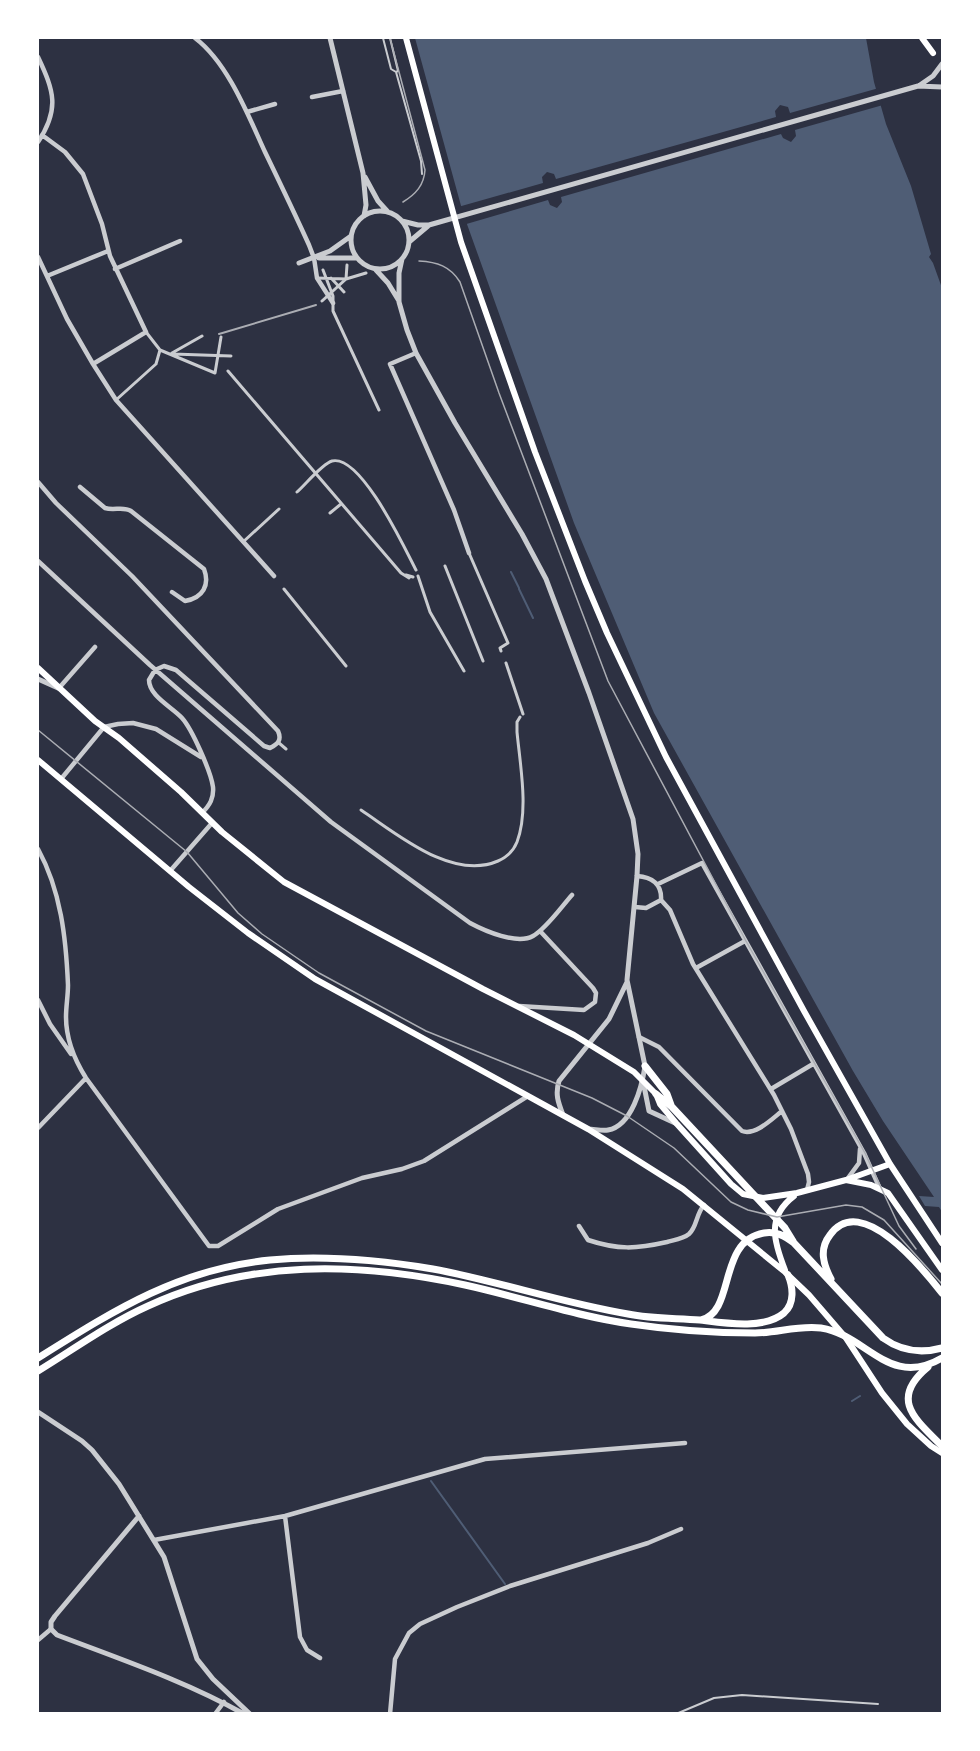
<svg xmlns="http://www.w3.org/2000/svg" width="980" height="1751" viewBox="0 0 980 1751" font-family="'PT Sans',sans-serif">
<rect width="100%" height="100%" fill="#2d3142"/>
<path fill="#4f5d75" d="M 415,38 L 866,38 L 874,82 L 886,124 L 911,186 L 931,254 L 929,257 L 933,263 L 942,288 L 942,1212 L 939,1207 L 925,1206 L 919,1196 L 934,1197 L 883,1121 L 853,1071 L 654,713 L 574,523 L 463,213 Z"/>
<path fill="#2d3142" d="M 879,88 L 883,105 L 795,130 L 796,136 L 791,142 L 783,138 L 781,134 L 561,197 L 562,202 L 557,208 L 550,205 L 548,200 L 463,225 L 460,214 L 458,207 L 543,183 L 542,177 L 547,172 L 554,174 L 556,179 L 776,117 L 775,111 L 780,105 L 788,107 L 790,113 Z"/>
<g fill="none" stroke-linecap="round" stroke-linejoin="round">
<path stroke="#4f5d75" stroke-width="2" d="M 511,572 L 519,588
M 519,589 L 533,618
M 852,1401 L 860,1396
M 431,1481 L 505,1584"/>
<path stroke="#caccd0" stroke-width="2" d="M 383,38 L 391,69 L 396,72 L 398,71 L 390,38
M 396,72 L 421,161 L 422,174
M 676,1714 L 714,1698 L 742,1695 L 878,1704"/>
<path stroke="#caccd0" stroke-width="3" d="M 323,270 L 333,296 L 333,311 L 379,410
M 317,278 L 346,279 L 366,273
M 331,278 L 344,292
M 322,301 L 346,279 L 347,265
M 146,332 L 160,350 L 215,373 L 221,337
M 172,353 L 202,336
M 173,354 L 231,356
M 228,371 L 401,573 L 409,578
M 116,400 L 156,364 L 160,350
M 297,492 C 306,484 322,464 332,461 C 361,454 405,549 416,570
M 330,513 L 341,504
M 243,542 L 279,509
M 469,553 L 508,643 L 500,648 L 501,651
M 445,566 L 483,661
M 406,575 L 413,577
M 418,576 L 430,612 L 464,671
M 284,589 L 346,666
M 506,663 L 523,714
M 279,743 L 286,749
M 361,810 C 397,834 452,881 498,861 C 507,857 513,852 517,842 C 529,811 520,764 517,732 L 517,722 L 520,717"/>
<path stroke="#caccd0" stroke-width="4.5" d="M 195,38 C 228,63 248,115 265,152 C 280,183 295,214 309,245 L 314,258 L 317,278 L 333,303
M 38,57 C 54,91 60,109 38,142
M 312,97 L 343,91
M 247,112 L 275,104
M 42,135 L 65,152 L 83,174 L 102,224 L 110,256 L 146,332 L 93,364
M 38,257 L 67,319 L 93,364 L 116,400 L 274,576
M 115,269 L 180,241
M 47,276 L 108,251
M 416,353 L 390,364 L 454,510 L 469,553
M 38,482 L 56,503 L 132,576 L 278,731 C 282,740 278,744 270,748 L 264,746 L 176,670 L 164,666 L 155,670 L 149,680 C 149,696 172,707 182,718 C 192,729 211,772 213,787 C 214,798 210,805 202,813
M 80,487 L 105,508 C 114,511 123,506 131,511 L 204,569 C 210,585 203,598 185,601 L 172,592
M 38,561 L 150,665 L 331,822 L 470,923 C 485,931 517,945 533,936 C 546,929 562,906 572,895
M 59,688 L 95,647
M 61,779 L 104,727 L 118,724 L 133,723 L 156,729 L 201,757
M 38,849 C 61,891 66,938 68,985 C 68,996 66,1006 66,1017 C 66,1040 74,1059 86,1078 L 209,1246 L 218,1246 L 278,1209 L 362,1178 L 402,1169 L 424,1161 L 528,1096
M 170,871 L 212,823
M 637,876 C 652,877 662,884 661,900 L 670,910 L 693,964 L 774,1095 L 791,1129 L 808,1174 L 809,1182 L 807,1190
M 658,884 L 702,863 L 864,1153 L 880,1189
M 635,907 L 646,908 L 661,900
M 696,968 L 745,941
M 38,1000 L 50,1024 L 71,1054
M 519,1006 L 584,1010 L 595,1002 L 596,993 L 593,988 L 540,931
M 639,1037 L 659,1047 L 742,1131 C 755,1136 772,1119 782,1111
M 771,1089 L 813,1064
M 38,1128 L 86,1078
M 848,1178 L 859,1163 L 860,1149
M 579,1226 L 588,1240 C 618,1250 636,1249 667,1242 C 674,1240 683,1239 689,1234 C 697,1227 696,1214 704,1205
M 285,1516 L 300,1637 L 307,1650 L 320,1658
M 154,1540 L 285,1516 L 485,1459 L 685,1443
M 38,1640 L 51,1629
M 215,1714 L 224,1702
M 390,1714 L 395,1659 L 409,1633 L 420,1624 L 457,1607 L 510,1586 L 648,1543 L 681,1529"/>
<path stroke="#caccd0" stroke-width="5" d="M 330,38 L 363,173 L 366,205 L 364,216
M 920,85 L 933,76 L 942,64
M 365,177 L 378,201 L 388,212
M351 240a29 29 0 1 1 58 0a29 29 0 1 1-58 0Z
M 402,221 L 418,225 L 429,225 L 918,86 L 942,87
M 409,242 L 428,226
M 319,258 L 356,258
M 402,259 L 399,273 L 399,302 L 407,330 L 416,353 L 455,423 L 522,534 L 546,579 L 589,693 L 633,819 L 638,854 L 637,876 L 627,980 L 645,1066 C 642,1086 632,1126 608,1130 C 602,1131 594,1129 588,1129
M 299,263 L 330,251 L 351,236
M 376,270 L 388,283 L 399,301
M 38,679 L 58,688
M 643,1081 L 649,1111 L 675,1123
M 563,1115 C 558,1102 555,1094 559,1081 L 609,1019 L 627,982
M 38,1412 L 82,1441 L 92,1450 L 119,1484 L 164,1557 L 197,1659 L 213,1679 L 250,1714
M 139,1516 L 55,1616 L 51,1622 L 51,1629 L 57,1635 C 120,1659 185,1681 244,1714"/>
<path stroke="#fff" stroke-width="6" d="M 406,38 L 461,242 L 535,452 L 585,581 L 607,633 L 666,757 L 804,1011 L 890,1164 L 942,1243
M 922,38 L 933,53
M 38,668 L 95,721 L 119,738 L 181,792 L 222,832 L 284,882 L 483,989 L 574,1035 L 634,1072 L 656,1094 L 660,1104 L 676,1123 L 731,1184 L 743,1194 L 763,1198 L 797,1193 L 846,1180 L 890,1164
M 38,760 L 189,887 L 248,933 L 315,979 L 588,1129 L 683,1189 L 785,1272 L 809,1295 L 846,1338 L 882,1393 L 907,1424 L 931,1446 L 942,1453
M 846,1180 L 871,1185 L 888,1193 L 942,1270
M 785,1270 C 774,1242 766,1217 794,1196"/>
<path stroke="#fff" stroke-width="7" d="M 645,1066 L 667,1094 L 671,1105
M 656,1094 L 672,1107 L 785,1228 L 793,1241
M 831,1279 C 823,1264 819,1249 830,1235 C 861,1191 923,1269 942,1293
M 701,1320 C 736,1312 717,1241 764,1233 C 776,1231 785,1236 794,1243 L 883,1338 C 901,1351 920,1354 942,1348
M 38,1358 C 113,1311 178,1269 270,1260 C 324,1255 379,1260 433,1269 C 498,1281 562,1303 628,1314 C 652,1319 676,1318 700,1320 C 724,1323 764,1330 784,1313 C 795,1303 793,1287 788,1275
M 928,1367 C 889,1399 915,1419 942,1446
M 38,1371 C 74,1349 110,1323 148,1306 C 250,1259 357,1262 465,1285 C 520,1297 575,1316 631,1324 C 671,1330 714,1333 755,1333 C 777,1333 798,1325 821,1328 C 867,1335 889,1389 942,1358"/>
<path stroke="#abadb3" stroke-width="1.5" d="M 390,38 L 425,170 C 424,185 416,194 403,202
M 419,261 C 437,262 450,266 460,282 L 499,393 L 608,681 L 746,941 L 865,1153 L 899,1226 L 916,1249
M 38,730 L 187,852 L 238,913 L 262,934 L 319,973 L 426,1031 L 592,1098 L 627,1116 L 674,1148 L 731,1202 L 748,1210 L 777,1217 L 846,1205 L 862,1207 L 884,1220 L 942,1284"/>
<path stroke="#abadb3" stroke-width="2" d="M 219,334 L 316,305"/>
</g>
<rect width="980" height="1751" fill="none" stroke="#ffffff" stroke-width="78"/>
</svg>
